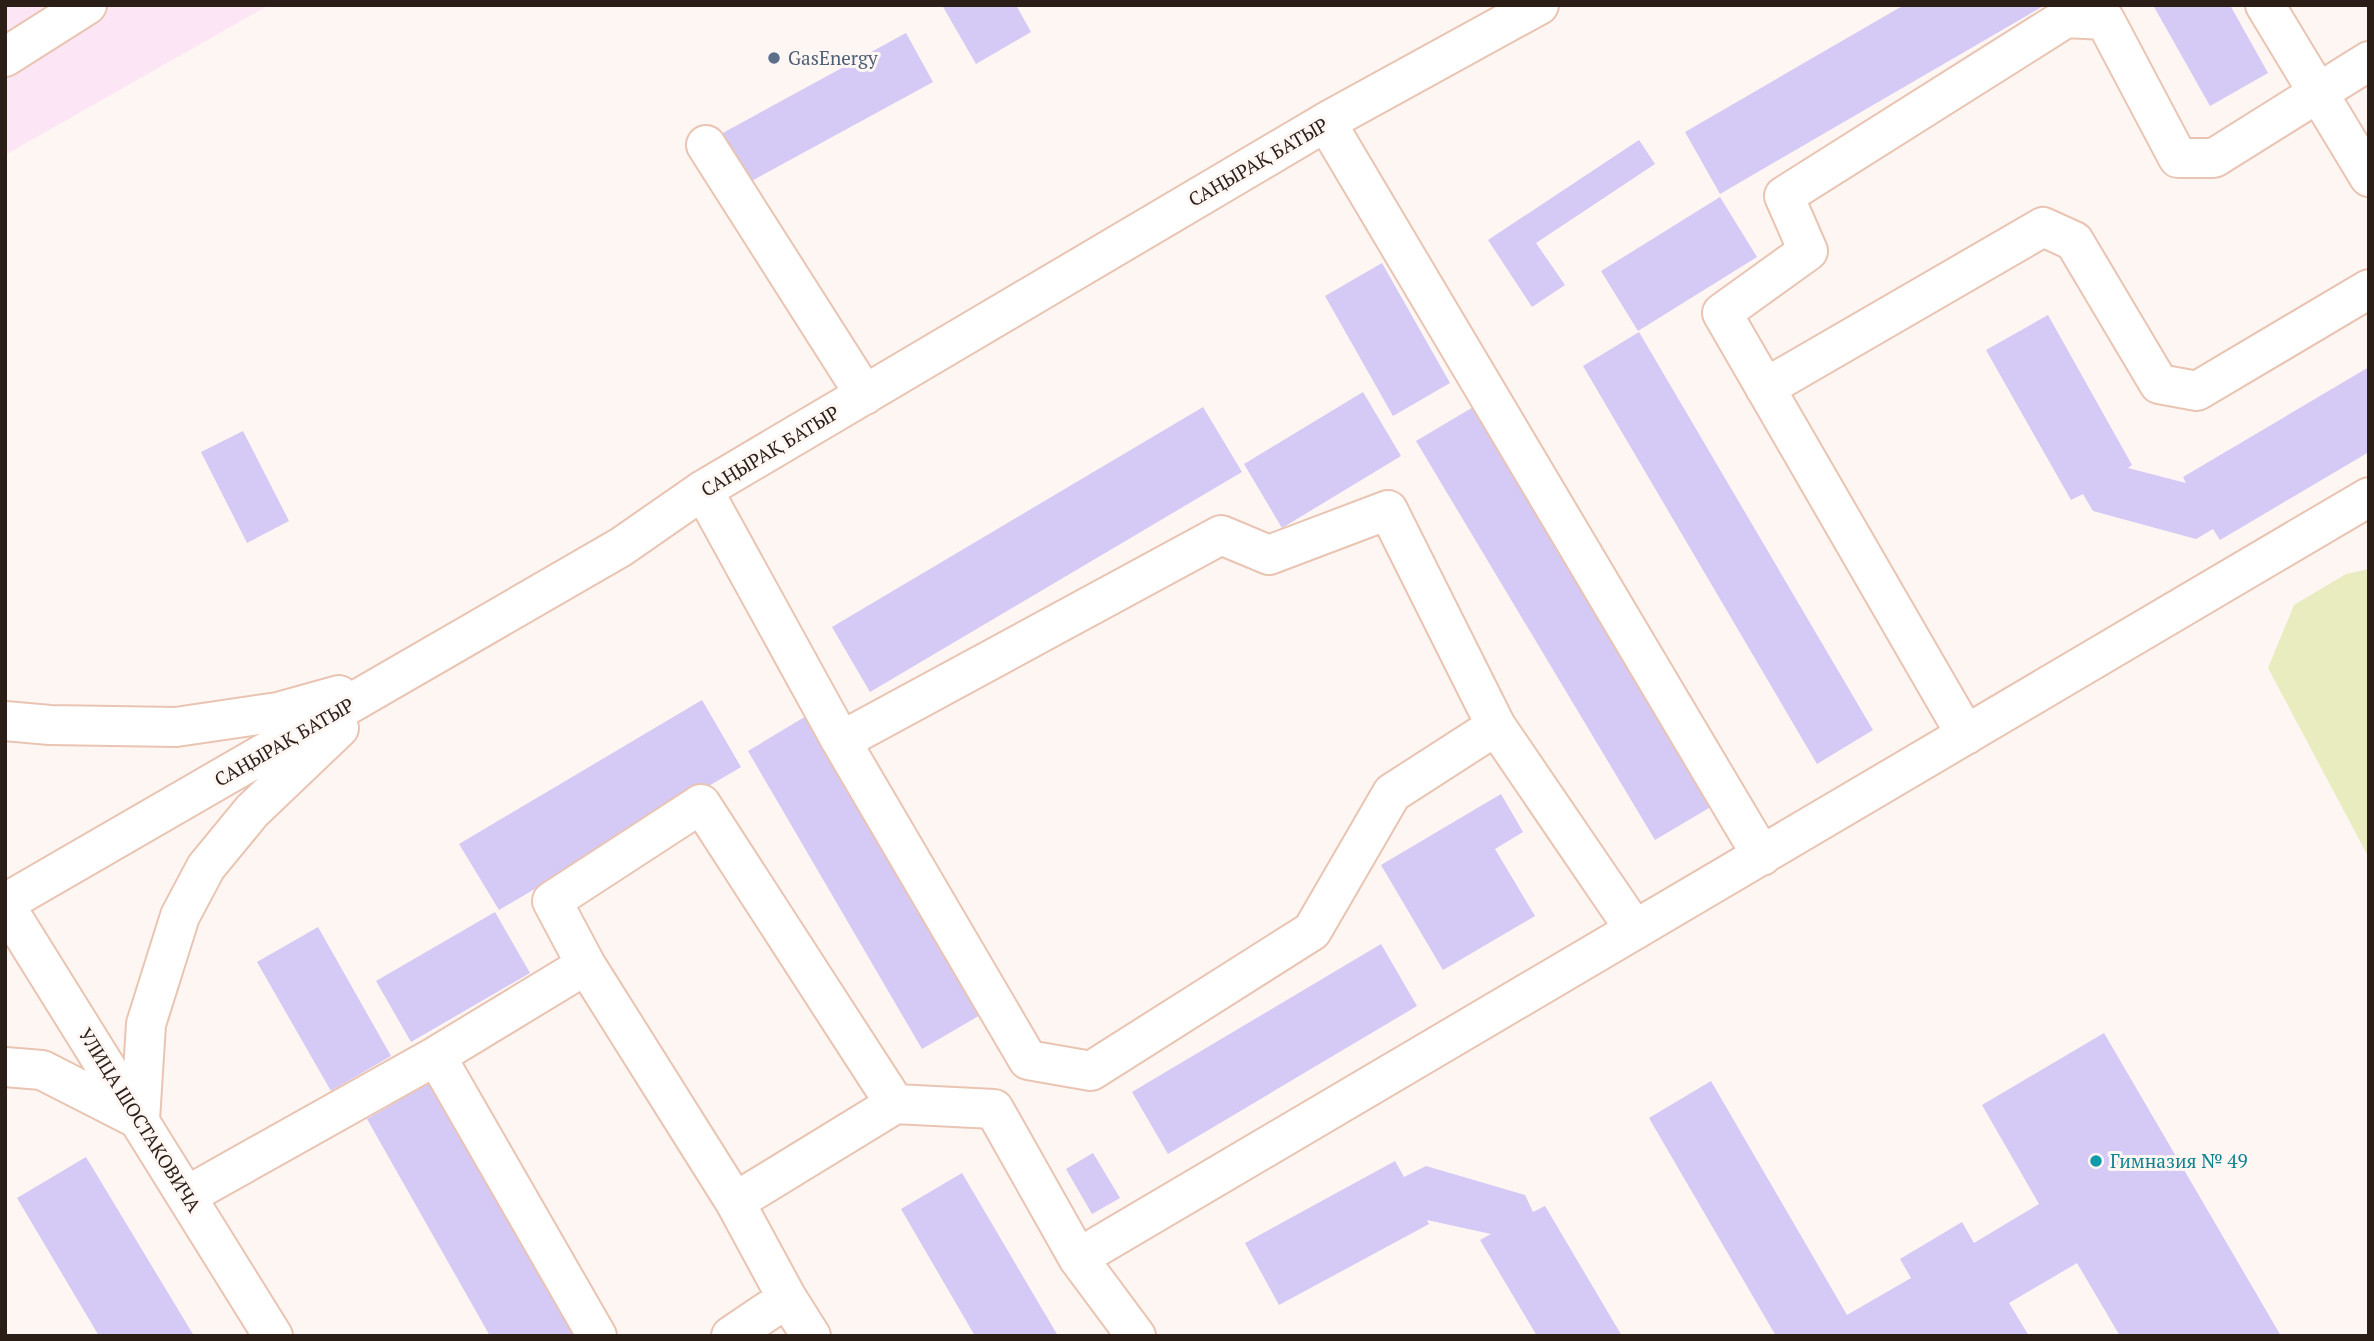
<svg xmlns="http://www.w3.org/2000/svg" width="2374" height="1341" viewBox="0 0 2374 1341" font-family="'PT Serif',serif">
<rect width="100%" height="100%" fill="#fdf6f2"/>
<path fill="#fce6f5" d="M 5,5 L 269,5 L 5,155 Z"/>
<path fill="#e8ecbf" d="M 2369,569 L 2369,858 L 2268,668 L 2294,605 L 2346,574 Z"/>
<path fill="#d5c9f5" d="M 942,5 L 1016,5 L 1031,32 L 976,64 Z
M 1904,5 L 2045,5 L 1720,194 L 1685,132 Z
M 2153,5 L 2230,5 L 2268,73 L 2210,106 Z
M 906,33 L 933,82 L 737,189 L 710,140 Z
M 1639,140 L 1655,164 L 1536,243 L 1565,285 L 1532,307 L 1488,240 Z
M 1720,197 L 1757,257 L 1638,331 L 1601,271 Z
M 1382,263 L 1450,383 L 1393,416 L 1325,296 Z
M 2048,315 L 2132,465 L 2128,468 L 2186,483 L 2183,477 L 2369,367 L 2369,452 L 2220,540 L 2213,529 L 2196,539 L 2093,511 L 2083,494 L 2071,500 L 1986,350 Z
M 1639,332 L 1873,730 L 1817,764 L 1583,366 Z
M 1363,392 L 1401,456 L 1282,528 L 1244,464 Z
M 1475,406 L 1714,805 L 1655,840 L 1416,441 Z
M 1203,407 L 1242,472 L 870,692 L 832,627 Z
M 243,431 L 289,521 L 247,543 L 201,452 Z
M 702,700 L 741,767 L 499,910 L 459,844 Z
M 808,715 L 982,1014 L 922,1049 L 748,751 Z
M 1501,794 L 1523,832 L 1495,849 L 1535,916 L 1443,970 L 1381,865 Z
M 495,912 L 530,973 L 411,1042 L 376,981 Z
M 318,927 L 391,1056 L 331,1091 L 257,962 Z
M 1381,944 L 1417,1006 L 1168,1154 L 1132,1092 Z
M 2104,1033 L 2281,1336 L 2120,1336 L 2077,1263 L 2009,1303 L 2029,1336 L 1776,1336 L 1649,1118 L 1711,1081 L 1847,1315 L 1911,1278 L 1900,1259 L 1962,1222 L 1974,1243 L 2039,1204 L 1982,1105 Z
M 433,1081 L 578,1336 L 490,1336 L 367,1119 Z
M 1093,1153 L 1120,1198 L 1092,1214 L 1066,1169 Z
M 86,1157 L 194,1336 L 99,1336 L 17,1198 Z
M 1395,1161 L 1404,1177 L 1426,1166 L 1525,1195 L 1533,1212 L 1545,1206 L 1622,1336 L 1537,1336 L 1480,1240 L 1491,1234 L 1427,1220 L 1429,1224 L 1279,1305 L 1245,1243 Z
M 962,1173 L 1058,1336 L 975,1336 L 901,1209 Z"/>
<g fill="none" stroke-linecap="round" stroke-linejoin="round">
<defs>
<path id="minor" d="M 2265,5 L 2369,177
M 5,57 L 87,5
M 1326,122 L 1762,856
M 706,145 L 865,395
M 1765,388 L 2043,227 L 2074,241 L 2159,384 L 2197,391 L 2369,289
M 703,490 L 841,741 L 1028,1060 L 1091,1071 L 1312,931 L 1392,793 L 1496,726
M 5,721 L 50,725 L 176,727 L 278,712 L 339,695
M 1966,735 L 1722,313 L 1808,251 L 1784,196 L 2066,18 L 2105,20 L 2178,158 L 2214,158 L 2369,61
M 841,741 L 1221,535 L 1269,555 L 1388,510 L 1496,726 L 1635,930
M 5,903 L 621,547 L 703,490 L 1326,122 L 1539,5
M 5,905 L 273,1336
M 436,1056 L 597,1336
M 5,1067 L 42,1070 L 140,1120 L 146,1024 L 180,916 L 206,867 L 252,811 L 339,728
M 188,1195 L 436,1056 L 586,965
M 735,1202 L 895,1104
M 1078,1258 L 2369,497
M 731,1336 L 787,1298
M 811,1336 L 787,1298 L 735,1202 L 586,965 L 552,901 L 701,804 L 895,1104 L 994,1109 L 1078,1258 L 1136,1336"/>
</defs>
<use href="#minor" stroke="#e9c4b2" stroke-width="42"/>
<use href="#minor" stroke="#fff" stroke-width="38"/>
</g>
<circle fill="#5c6f8a" stroke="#fdf6f2" stroke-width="2.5" cx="774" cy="58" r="7"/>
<circle fill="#0f9aa8" stroke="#fdf6f2" stroke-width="2.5" cx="2096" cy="1161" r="7"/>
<g text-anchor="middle" stroke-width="6" stroke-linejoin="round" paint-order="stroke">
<g font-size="19" fill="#4e5e75" stroke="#fdf6f2" text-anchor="start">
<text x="788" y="65">GasEnergy</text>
</g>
<g font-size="19" fill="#2b1e17" stroke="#fdf6f2">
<text transform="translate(1258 162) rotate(-30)" y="7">САҢЫРАҚ БАТЫР</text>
<text transform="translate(770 451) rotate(-31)" y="7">САҢЫРАҚ БАТЫР</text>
<text transform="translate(284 742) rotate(-30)" y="7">САҢЫРАҚ БАТЫР</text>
<text transform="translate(140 1120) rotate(58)" y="7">УЛИЦА ШОСТАКОВИЧА</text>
</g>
<g font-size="19" fill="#0d838f" stroke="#fdf6f2" text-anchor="start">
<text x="2110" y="1168">Гимназия № 49</text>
</g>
</g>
<rect width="2374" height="1341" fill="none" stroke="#2b1e17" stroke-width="14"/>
</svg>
